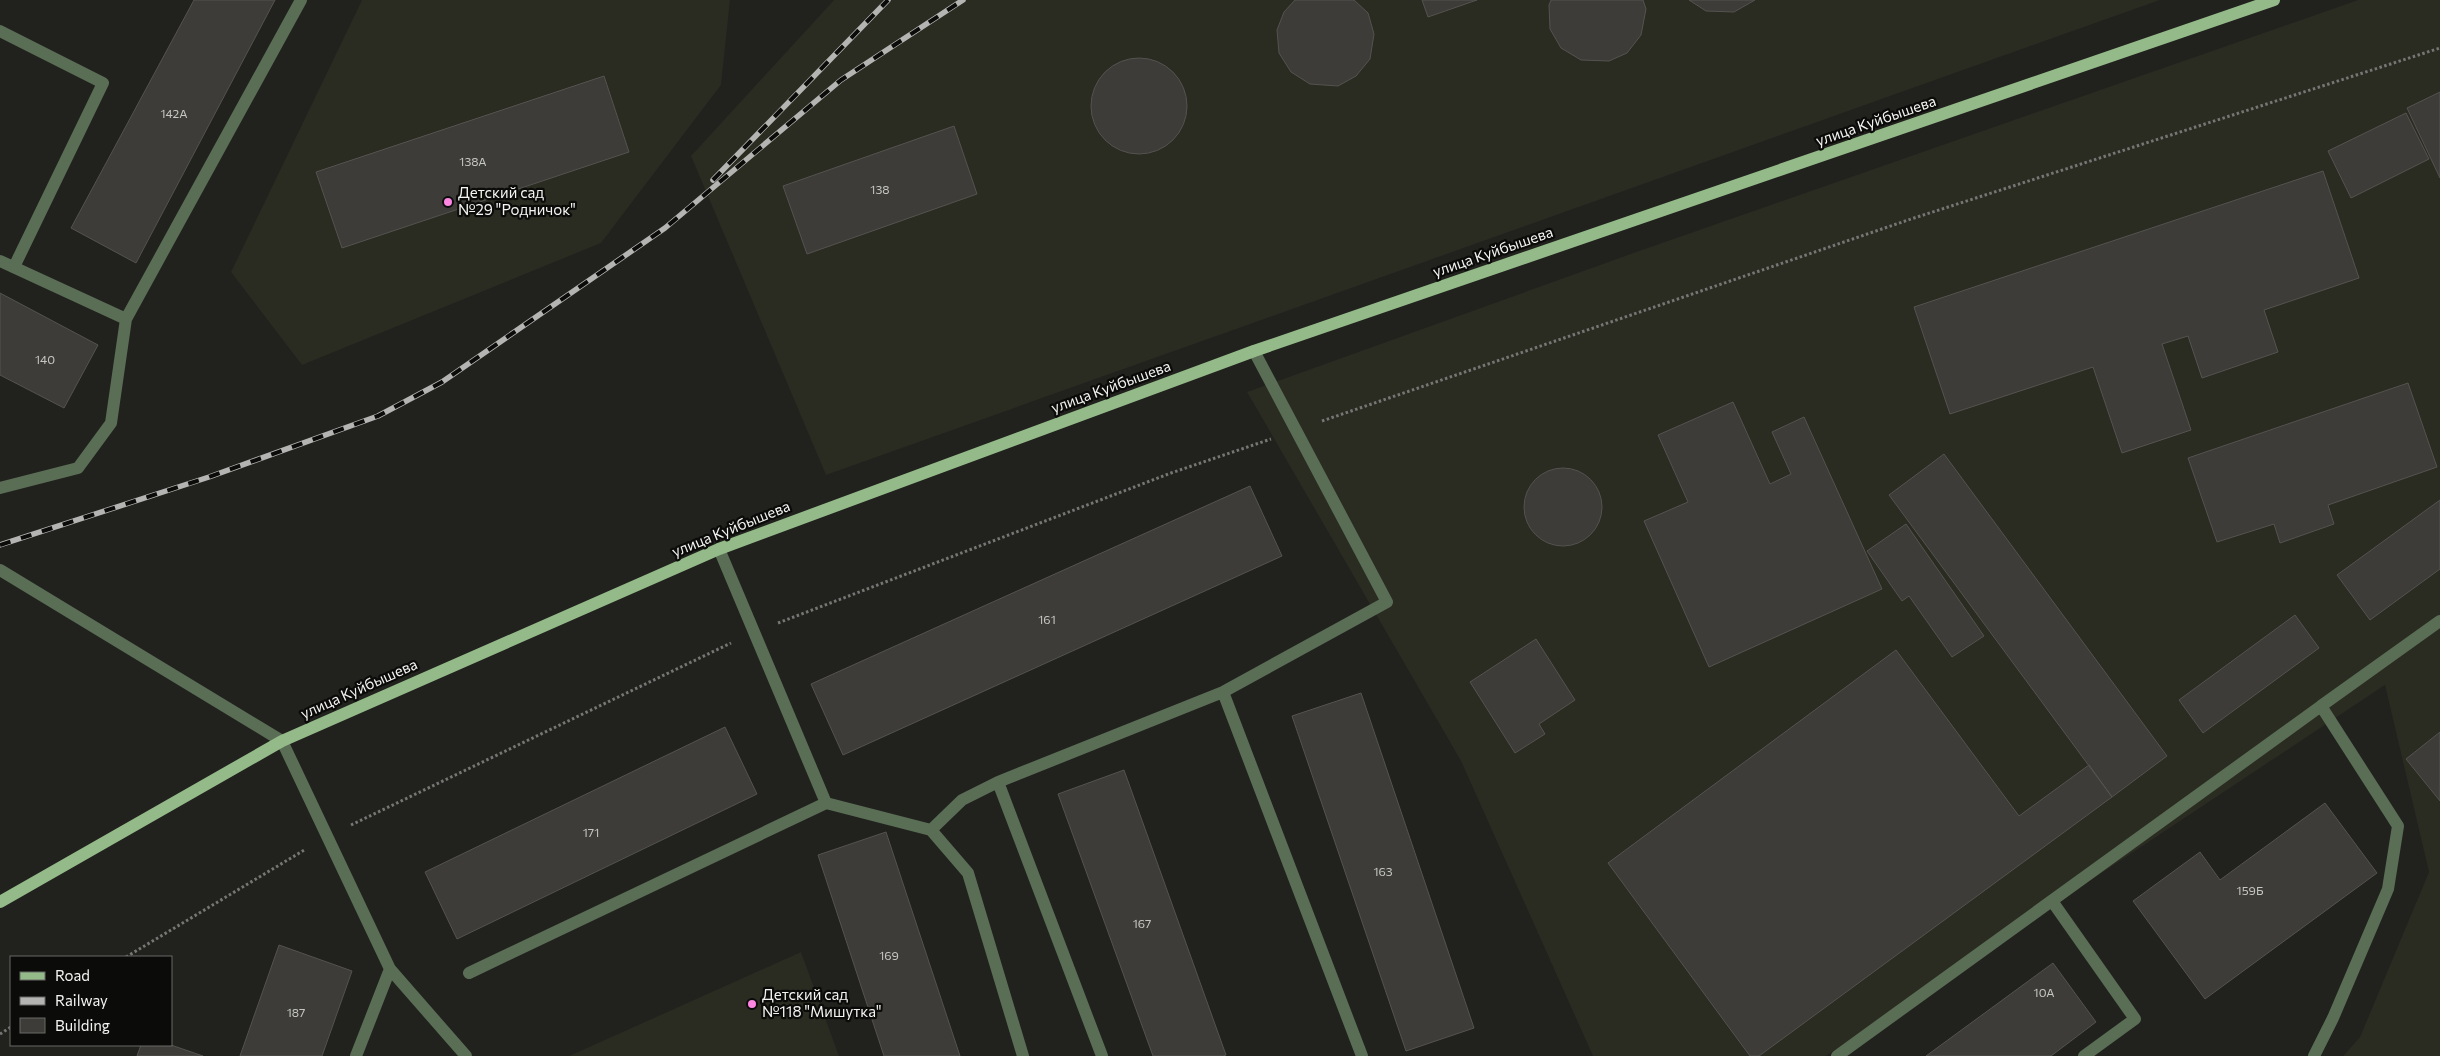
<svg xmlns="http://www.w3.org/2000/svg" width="2440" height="1056" viewBox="0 0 2440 1056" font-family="Commissioner,sans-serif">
<rect width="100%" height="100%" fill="#21211e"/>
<path fill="#2a2b21" d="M 362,0 L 730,0 L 721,85 L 601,243 L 302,365 L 231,272 Z
M 834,0 L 2160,0 L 826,475 L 691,156 Z
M 2358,0 L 2440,0 L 2440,1056 L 2343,1056 L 2360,1037 L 2429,872 L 2385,685 L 1826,1056 L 1593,1056 L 1461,761 L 1247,392 L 1639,251 Z
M 801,952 L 839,1056 L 569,1056 Z"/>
<path fill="#3e3c38" stroke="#55534f" d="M 194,0 L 275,0 L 136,263 L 71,228 Z
M 1295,0 L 1354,0 L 1368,13 L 1374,34 L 1370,59 L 1356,76 L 1338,86 L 1310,84 L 1291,72 L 1279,53 L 1277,30 L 1284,12 Z
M 1422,0 L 1477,0 L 1428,17 Z
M 1551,0 L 1643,0 L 1646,9 L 1641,35 L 1627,53 L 1609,61 L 1581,60 L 1561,48 L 1550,29 L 1549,5 Z
M 1689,0 L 1755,0 L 1734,12 L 1706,11 Z
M1091 106a48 48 0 1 1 96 0a48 48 0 1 1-96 0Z
M 604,76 L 629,152 L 342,248 L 316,172 Z
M 2440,92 L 2440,178 L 2407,108 Z
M 2406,113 L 2429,159 L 2351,198 L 2328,151 Z
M 954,126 L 977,194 L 807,254 L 783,186 Z
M 2323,171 L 2359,278 L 2264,310 L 2278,352 L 2202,378 L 2188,336 L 2162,344 L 2191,430 L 2122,453 L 2093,367 L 1950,414 L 1914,307 Z
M 0,293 L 98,345 L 64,408 L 0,375 Z
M 2408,383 L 2437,467 L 2328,505 L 2334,524 L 2280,543 L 2274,524 L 2217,542 L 2188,458 Z
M 1733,402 L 1770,484 L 1791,474 L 1772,432 L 1804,417 L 1882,589 L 1709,667 L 1644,521 L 1688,502 L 1658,435 Z
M 1944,454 L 2167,756 L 2112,797 L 1889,495 Z
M1524 507a39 39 0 1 1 78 0a39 39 0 1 1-78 0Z
M 1250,486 L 1282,556 L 843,755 L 811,684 Z
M 2440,500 L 2440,569 L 2370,620 L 2337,575 Z
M 1906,524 L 1984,636 L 1952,657 L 1909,596 L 1902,601 L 1867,551 Z
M 2295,615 L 2319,648 L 2203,733 L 2179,700 Z
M 1536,639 L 1575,700 L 1539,724 L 1545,734 L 1515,753 L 1470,682 Z
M 1896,650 L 2019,816 L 2089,765 L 2112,797 L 1759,1056 L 1750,1056 L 1608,863 Z
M 1361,693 L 1474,1028 L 1406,1051 L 1292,716 Z
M 725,727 L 757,794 L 457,939 L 425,872 Z
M 2440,732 L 2440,801 L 2406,759 Z
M 1124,770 L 1226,1055 L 1223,1056 L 1153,1056 L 1058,794 Z
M 2325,803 L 2377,873 L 2205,999 L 2133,901 L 2200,852 L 2220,880 Z
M 886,832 L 960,1056 L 884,1056 L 818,855 Z
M 279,945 L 352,971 L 322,1056 L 240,1056 Z
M 2053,963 L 2096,1022 L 2051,1056 L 1926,1056 Z
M 141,1045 L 171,1045 L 203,1056 L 137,1056 Z"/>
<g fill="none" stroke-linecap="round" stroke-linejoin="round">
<path stroke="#767774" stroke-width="3" stroke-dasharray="2.5 2.5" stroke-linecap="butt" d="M 1322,421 L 1911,219 L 2440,48
M 778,623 L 1171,473 L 1271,439
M 351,825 L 731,643
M 126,957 L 306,849
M 0,1034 L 11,1027"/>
<path stroke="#5a6d55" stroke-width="12" d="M 0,31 L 103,83 L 14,267
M 0,261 L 126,319 L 301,0
M 0,488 L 78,468 L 111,423 L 126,319
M 719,549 L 826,803 L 931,830 L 968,873 L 1023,1056
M 0,570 L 282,741 L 390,969 L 466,1056
M 1223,692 L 1362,1056
M 998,782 L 1102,1056
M 931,830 L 962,800 L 998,782 L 1223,692 L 1387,602 L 1254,351
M 2052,901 L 2135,1019 L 2084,1056
M 469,973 L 826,803
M 356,1056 L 390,969
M 1837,1056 L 2321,706
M 2314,1056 L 2333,1018 L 2388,889 L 2398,826 L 2321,706 L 2440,621"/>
<path stroke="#93ba88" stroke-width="12" d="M 0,902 L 282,741 L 719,549 L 1254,351 L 2274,0"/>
<defs>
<path id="rail" d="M 713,180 L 888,0
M 0,545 L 209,477 L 378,416 L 442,382 L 665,228 L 841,80 L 963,0"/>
</defs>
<use href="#rail" stroke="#b4b5b2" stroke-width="5.5"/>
<use href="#rail" stroke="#0b0b09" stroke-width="4" stroke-dasharray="11" stroke-linecap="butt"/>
</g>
<g fill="#fd86e2" stroke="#0b0b09" stroke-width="2">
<circle cx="448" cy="202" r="5"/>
<circle cx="752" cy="1004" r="5"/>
</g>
<g text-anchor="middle" stroke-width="4.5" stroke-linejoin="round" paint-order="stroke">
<g font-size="12" fill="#c6c7c4">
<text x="174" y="118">142А</text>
<text x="473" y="166">138А</text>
<text x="880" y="194">138</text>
<text x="45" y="364">140</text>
<text x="1047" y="624">161</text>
<text x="591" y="837">171</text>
<text x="1383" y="876">163</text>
<text x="2250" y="895">159Б</text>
<text x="1142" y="928">167</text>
<text x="889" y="960">169</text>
<text x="2044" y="997">10А</text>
<text x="296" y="1017">187</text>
</g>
<g font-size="15" fill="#f4f5f2" stroke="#0b0b09">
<text transform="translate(1876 121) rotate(-19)" y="5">улица Куйбышева</text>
<text transform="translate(1493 252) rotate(-19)" y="5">улица Куйбышева</text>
<text transform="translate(1111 387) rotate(-20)" y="5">улица Куйбышева</text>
<text transform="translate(731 529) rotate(-22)" y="5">улица Куйбышева</text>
<text transform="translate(359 689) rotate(-24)" y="5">улица Куйбышева</text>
</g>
<g font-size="15" fill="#f4f5f2" stroke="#0b0b09" text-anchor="start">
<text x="458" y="198">Детский сад<tspan x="458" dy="17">№29 "Родничок"</tspan></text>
<text x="762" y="1000">Детский сад<tspan x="762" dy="17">№118 "Мишутка"</tspan></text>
</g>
</g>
<rect x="10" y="956" width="162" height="90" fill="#0b0b09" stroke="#686966"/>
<rect x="20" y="972" width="25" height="8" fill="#93ba88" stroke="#686966"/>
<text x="55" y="981" font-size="15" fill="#f4f5f2">Road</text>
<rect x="20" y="997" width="25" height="8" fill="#b4b5b2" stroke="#686966"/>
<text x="55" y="1006" font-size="15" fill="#f4f5f2">Railway</text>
<rect x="20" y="1018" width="25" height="15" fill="#3e3c38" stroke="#686966"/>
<text x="55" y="1031" font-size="15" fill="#f4f5f2">Building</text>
</svg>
